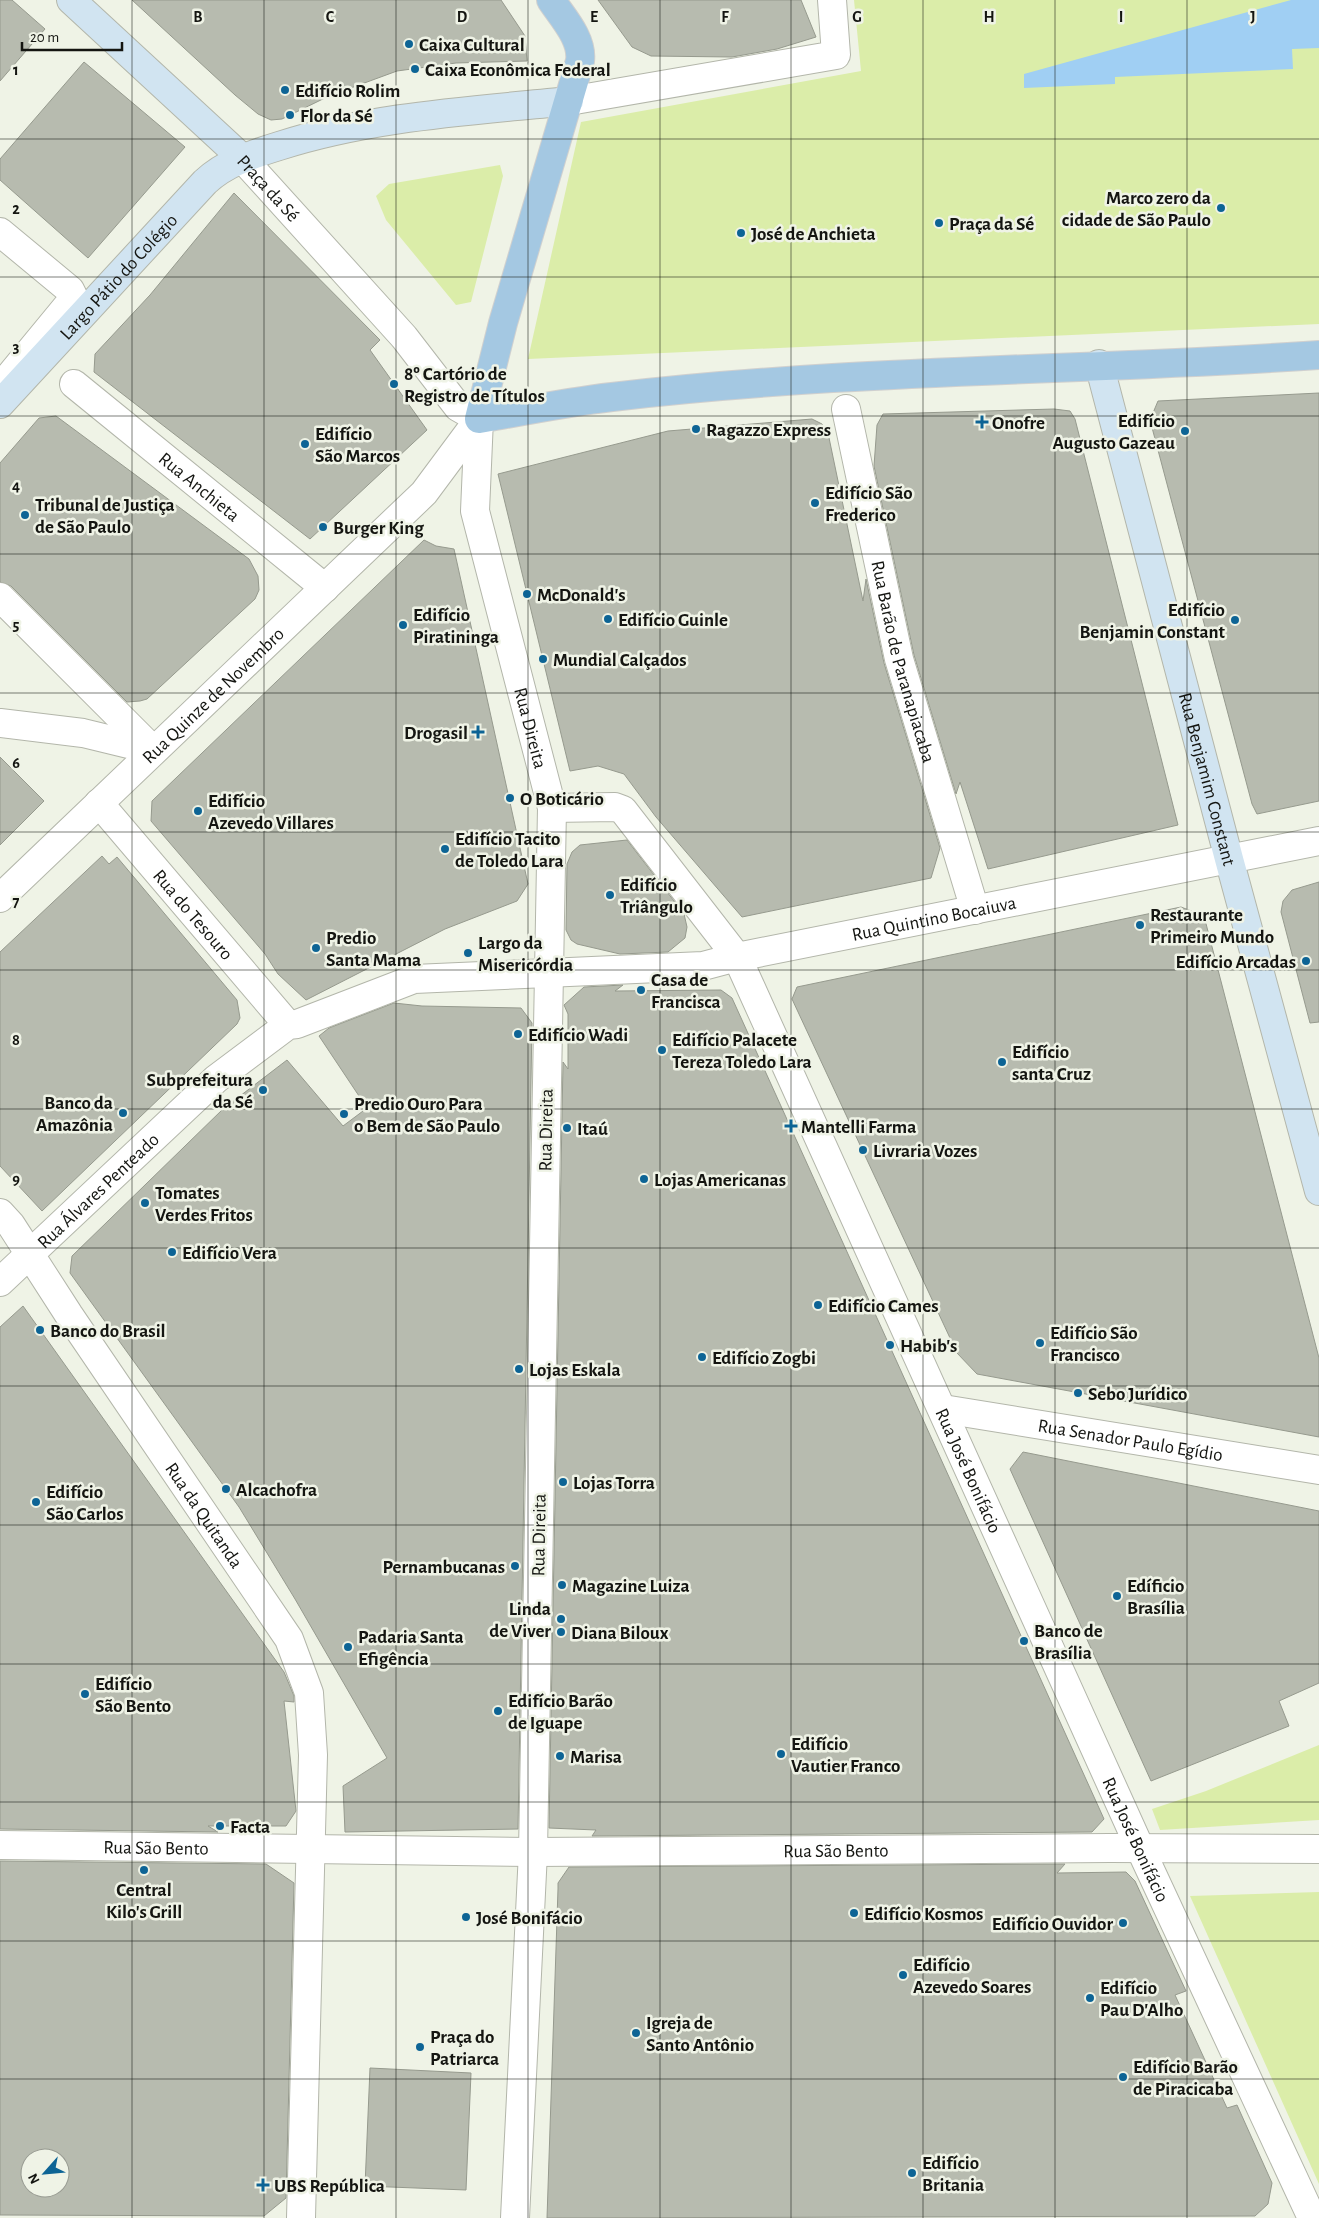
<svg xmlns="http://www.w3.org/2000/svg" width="1319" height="2218" viewBox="0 0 1319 2218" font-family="'Alegreya Sans',sans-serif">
<rect width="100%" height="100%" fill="#eff3e6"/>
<path fill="#dbeda9" d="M 854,0 L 1319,0 L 1319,324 L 528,359 L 581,122 L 861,71 Z
M 500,165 L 503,176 L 471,302 L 456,305 L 386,220 L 376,196 L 389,184 Z
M 1319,1745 L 1319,1820 L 1160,1830 L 1152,1809 L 1206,1791 Z
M 1319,1892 L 1319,2184 L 1190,1896 Z"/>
<path fill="#a0cff3" d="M 1291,0 L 1319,0 L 1319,48 L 1292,49 L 1293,69 L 1115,77 L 1115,84 L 1024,88 L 1024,74 Z"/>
<path fill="#b7bbaf" stroke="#969a8e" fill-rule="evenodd" d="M 0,0 L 12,0 L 45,29 L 0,81 Z
M 132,0 L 501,0 L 525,36 L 527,61 L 456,63 L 397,71 L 329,96 L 282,119 L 271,120 L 258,114 L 235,95 Z
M 598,0 L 801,0 L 816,37 L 777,49 L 732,57 L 651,56 L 632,47 Z
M 84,62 L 185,147 L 88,258 L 0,180 L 0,159 Z
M 234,193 L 380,340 L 370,350 L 427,430 L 310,539 L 94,372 L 95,354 L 150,295 Z
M 1319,393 L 1319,801 L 1257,814 L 1252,804 L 1150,420 L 1158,401 Z
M 1054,409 L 1070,411 L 1075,419 L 1178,825 L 988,869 L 960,782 L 956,794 L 914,655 L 874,466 L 877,425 L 883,414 Z
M 56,416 L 249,559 L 258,576 L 259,590 L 255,599 L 147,699 L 140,701 L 127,702 L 11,586 L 0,582 L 0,463 L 39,418 Z
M 812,419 L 822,424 L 828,433 L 863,601 L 866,579 L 884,663 L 940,848 L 931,878 L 742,917 L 656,817 L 624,774 L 598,766 L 570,771 L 498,474 L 668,431 Z
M 424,540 L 436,546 L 454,549 L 528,884 L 517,901 L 445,929 L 306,1000 L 278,974 L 265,954 L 151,821 L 152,801 Z
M 0,757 L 44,801 L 0,845 Z
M 627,840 L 684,914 L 687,927 L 685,938 L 668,952 L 620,954 L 577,944 L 571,940 L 566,930 L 567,864 L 572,852 L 580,845 Z
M 102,856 L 109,864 L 117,857 L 237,1000 L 240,1018 L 237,1024 L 42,1211 L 0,1166 L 0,952 Z
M 1319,882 L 1319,1022 L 1310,1023 L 1281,912 L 1283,901 L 1292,890 Z
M 1181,907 L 1204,916 L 1319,1358 L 1319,1437 L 977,1374 L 957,1353 L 792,999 L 797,987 Z
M 623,985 L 615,991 L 721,990 L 732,998 L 1104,1819 L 1092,1832 L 592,1836 L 596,1830 L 549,1828 L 563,1062 L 568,1069 L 568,1014 L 564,1005 L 584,987 Z
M 394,1003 L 422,1006 L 521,1008 L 532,1023 L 518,1829 L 345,1832 L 343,1786 L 387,1758 L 295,1599 L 239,1507 L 70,1273 L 72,1256 L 108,1221 L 223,1109 L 287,1060 L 343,1126 L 367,1108 L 319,1036 L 329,1028 Z
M 23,1306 L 284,1672 L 294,1696 L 294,1702 L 284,1701 L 296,1811 L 286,1826 L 208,1826 L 218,1832 L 0,1829 L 0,1327 Z
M 1023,1452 L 1319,1511 L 1319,1683 L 1279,1701 L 1289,1726 L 1151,1781 L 1010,1469 Z
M 0,1861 L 266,1864 L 294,1883 L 286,2198 L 264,2216 L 0,2215 ZM 30,2158 L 60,2158 L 60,2188 L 30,2188 Z
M 1065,1864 L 1057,1873 L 1126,1872 L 1135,1881 L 1186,1991 L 1175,1995 L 1227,2108 L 1237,2105 L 1272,2183 L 1268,2204 L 1255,2216 L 547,2218 L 558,1889 L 558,1883 L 569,1867 Z
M 370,2068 L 471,2073 L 466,2190 L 365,2186 Z"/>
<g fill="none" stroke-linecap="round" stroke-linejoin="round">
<defs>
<g id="street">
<path d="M 569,101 L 836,55 L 832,0"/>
<path id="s1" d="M 242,158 L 404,337 L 458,407 L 479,419"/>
<path d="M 0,232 L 70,290 L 74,298 L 8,378"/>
<path id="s2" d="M 74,384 L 325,588"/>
<path id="s3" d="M 846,409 L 899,659 L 975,910"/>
<path id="s4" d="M 479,419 L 475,511 L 552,808 L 533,1852 L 515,2218"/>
<path d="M 0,597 L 153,750"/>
<path d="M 0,723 L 83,733 L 153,750"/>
<path id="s5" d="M 99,803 L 288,1025"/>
<path id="s6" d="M 552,808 L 615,807 L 623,810 L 737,957 L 1140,1848 L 1312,2218"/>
<path id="s7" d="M 0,898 L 424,493 L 479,419"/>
<path id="s8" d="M 0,1213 L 11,1225 L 69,1315 L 289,1639 L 309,1693 L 313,1755 L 301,2218"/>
<path id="s9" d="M 0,1282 L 216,1079 L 288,1025 L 297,1024 L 414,979 L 703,966 L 737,957 L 1319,841"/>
<path id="s10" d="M 943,1409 L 1319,1470"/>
<path id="s11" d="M 0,1845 L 533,1852 L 1110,1848 L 1319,1849"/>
</g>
<g id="secondary">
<path d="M 71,0 L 242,158"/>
<path id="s12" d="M 1099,364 L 1229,859 L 1319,1191"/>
<path id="s13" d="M 0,404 L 205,182 C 225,163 253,154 279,146 C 373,116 472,111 569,101"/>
</g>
<path id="primary" d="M 551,0 C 563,18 583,39 580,61 L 503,323 L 479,419 C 523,411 568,402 612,397 C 847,369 1084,371 1319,355"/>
</defs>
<use href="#street" stroke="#b3b6aa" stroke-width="30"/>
<use href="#secondary" stroke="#b3b6aa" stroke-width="30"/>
<use href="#primary" stroke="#d0d0cf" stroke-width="30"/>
<use href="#street" stroke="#fff" stroke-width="28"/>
<use href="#secondary" stroke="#d1e4f1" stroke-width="28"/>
<use href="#primary" stroke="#a4c8e2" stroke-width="28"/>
</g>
<path fill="none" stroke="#141511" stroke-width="1" stroke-opacity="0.55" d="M 132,0 L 132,2218M 264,0 L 264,2218M 396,0 L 396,2218M 528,0 L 528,2218M 660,0 L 660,2218M 791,0 L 791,2218M 923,0 L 923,2218M 1055,0 L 1055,2218M 1187,0 L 1187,2218M 0,139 L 1319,139M 0,277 L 1319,277M 0,416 L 1319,416M 0,554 L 1319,554M 0,693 L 1319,693M 0,832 L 1319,832M 0,970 L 1319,970M 0,1109 L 1319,1109M 0,1248 L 1319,1248M 0,1386 L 1319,1386M 0,1525 L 1319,1525M 0,1664 L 1319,1664M 0,1802 L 1319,1802M 0,1941 L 1319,1941M 0,2079 L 1319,2079"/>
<g fill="#0d6495" stroke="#eff3e6" stroke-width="2">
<circle cx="409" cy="44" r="5"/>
<circle cx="415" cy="69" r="5"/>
<circle cx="285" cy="90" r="5"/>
<circle cx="290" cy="115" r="5"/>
<circle cx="1221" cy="208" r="5"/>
<circle cx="939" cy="223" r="5"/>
<circle cx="741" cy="233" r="5"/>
<circle cx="394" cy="384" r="5"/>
<path d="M979.5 414.5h5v5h5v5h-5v5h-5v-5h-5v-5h5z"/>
<circle cx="696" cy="429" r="5"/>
<circle cx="1185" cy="431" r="5"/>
<circle cx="305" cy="444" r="5"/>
<circle cx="815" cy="503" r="5"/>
<circle cx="25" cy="515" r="5"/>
<circle cx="323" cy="527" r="5"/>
<circle cx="527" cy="594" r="5"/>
<circle cx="608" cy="619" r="5"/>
<circle cx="1235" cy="620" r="5"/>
<circle cx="403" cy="625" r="5"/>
<circle cx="543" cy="659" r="5"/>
<path d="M475.5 724.5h5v5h5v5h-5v5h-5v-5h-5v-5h5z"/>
<circle cx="510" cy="798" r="5"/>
<circle cx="198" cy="811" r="5"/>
<circle cx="445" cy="849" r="5"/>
<circle cx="610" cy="895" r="5"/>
<circle cx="1140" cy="925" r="5"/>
<circle cx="316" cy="948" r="5"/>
<circle cx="468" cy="953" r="5"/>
<circle cx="1306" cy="961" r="5"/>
<circle cx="641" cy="990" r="5"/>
<circle cx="518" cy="1034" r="5"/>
<circle cx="662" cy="1050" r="5"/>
<circle cx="1002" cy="1062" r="5"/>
<circle cx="263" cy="1090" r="5"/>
<circle cx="123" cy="1113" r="5"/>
<circle cx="344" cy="1114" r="5"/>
<path d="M788.5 1118.5h5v5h5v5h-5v5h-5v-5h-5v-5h5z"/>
<circle cx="567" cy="1128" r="5"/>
<circle cx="863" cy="1150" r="5"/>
<circle cx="644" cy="1179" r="5"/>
<circle cx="145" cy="1203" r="5"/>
<circle cx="172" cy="1252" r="5"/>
<circle cx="818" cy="1305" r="5"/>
<circle cx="40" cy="1330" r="5"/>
<circle cx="1040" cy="1343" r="5"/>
<circle cx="890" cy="1345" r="5"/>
<circle cx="702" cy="1357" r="5"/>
<circle cx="519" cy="1369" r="5"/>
<circle cx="1078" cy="1393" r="5"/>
<circle cx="563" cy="1482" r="5"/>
<circle cx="226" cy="1489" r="5"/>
<circle cx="36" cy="1502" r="5"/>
<circle cx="515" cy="1566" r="5"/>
<circle cx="562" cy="1585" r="5"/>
<circle cx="1117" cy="1596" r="5"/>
<circle cx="561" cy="1619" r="5"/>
<circle cx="561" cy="1632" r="5"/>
<circle cx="1024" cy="1641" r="5"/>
<circle cx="348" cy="1647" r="5"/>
<circle cx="85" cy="1694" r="5"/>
<circle cx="498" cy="1711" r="5"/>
<circle cx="781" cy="1754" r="5"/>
<circle cx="560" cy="1756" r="5"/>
<circle cx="220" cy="1826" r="5"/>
<circle cx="144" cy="1870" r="5"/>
<circle cx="854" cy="1913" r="5"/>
<circle cx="466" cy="1917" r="5"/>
<circle cx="1123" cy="1923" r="5"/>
<circle cx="903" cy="1975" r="5"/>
<circle cx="1090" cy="1998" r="5"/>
<circle cx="636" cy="2033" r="5"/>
<circle cx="420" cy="2047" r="5"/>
<circle cx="1123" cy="2077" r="5"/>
<circle cx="912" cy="2173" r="5"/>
<path d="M260.5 2177.5h5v5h5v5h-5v5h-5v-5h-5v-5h5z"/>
</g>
<g text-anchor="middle" stroke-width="5" stroke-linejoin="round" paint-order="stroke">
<g font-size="19" font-weight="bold" fill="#141511" stroke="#eff3e6" text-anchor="start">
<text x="419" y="51">Caixa Cultural</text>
<text x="425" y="76">Caixa Econômica Federal</text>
<text x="295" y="97">Edifício Rolim</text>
<text x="300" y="122">Flor da Sé</text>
<text x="1211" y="204" text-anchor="end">Marco zero da<tspan x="1211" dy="22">cidade de São Paulo</tspan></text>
<text x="949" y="230">Praça da Sé</text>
<text x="751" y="240">José de Anchieta</text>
<text x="404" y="380">8º Cartório de<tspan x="404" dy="22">Registro de Títulos</tspan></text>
<text x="1175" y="427" text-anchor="end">Edifício<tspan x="1175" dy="22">Augusto Gazeau</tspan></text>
<text x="992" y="429">Onofre</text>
<text x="706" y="436">Ragazzo Express</text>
<text x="315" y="440">Edifício<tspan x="315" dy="22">São Marcos</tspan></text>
<text x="825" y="499">Edifício São<tspan x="825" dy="22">Frederico</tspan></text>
<text x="35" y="511">Tribunal de Justiça<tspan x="35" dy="22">de São Paulo</tspan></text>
<text x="333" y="534">Burger King</text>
<text x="537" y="601">McDonald's</text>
<text x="1225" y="616" text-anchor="end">Edifício<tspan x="1225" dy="22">Benjamin Constant</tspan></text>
<text x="413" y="621">Edifício<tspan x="413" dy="22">Piratininga</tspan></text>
<text x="618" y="626">Edifício Guinle</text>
<text x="553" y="666">Mundial Calçados</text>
<text x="468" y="739" text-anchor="end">Drogasil</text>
<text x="520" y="805">O Boticário</text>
<text x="208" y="807">Edifício<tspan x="208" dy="22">Azevedo Villares</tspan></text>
<text x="455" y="845">Edifício Tacito<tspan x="455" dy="22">de Toledo Lara</tspan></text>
<text x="620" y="891">Edifício<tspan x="620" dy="22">Triângulo</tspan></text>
<text x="1150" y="921">Restaurante<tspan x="1150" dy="22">Primeiro Mundo</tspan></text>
<text x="326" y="944">Predio<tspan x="326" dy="22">Santa Mama</tspan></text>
<text x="478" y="949">Largo da<tspan x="478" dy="22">Misericórdia</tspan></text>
<text x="1296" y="968" text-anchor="end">Edifício Arcadas</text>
<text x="651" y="986">Casa de<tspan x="651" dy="22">Francisca</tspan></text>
<text x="528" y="1041">Edifício Wadi</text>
<text x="672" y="1046">Edifício Palacete<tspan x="672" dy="22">Tereza Toledo Lara</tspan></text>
<text x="1012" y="1058">Edifício<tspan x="1012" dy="22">santa Cruz</tspan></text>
<text x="253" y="1086" text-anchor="end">Subprefeitura<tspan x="253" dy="22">da Sé</tspan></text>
<text x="113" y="1109" text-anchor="end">Banco da<tspan x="113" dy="22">Amazônia</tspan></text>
<text x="354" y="1110">Predio Ouro Para<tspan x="354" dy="22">o Bem de São Paulo</tspan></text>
<text x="801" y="1133">Mantelli Farma</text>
<text x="577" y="1135">Itaú</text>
<text x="873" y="1157">Livraria Vozes</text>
<text x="654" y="1186">Lojas Americanas</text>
<text x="155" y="1199">Tomates<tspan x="155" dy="22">Verdes Fritos</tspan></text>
<text x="182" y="1259">Edifício Vera</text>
<text x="828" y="1312">Edifício Cames</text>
<text x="50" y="1337">Banco do Brasil</text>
<text x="1050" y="1339">Edifício São<tspan x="1050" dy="22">Francisco</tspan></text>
<text x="900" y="1352">Habib's</text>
<text x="712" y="1364">Edifício Zogbi</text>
<text x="529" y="1376">Lojas Eskala</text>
<text x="1088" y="1400">Sebo Jurídico</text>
<text x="573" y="1489">Lojas Torra</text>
<text x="236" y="1496">Alcachofra</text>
<text x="46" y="1498">Edifício<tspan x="46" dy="22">São Carlos</tspan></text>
<text x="505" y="1573" text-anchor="end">Pernambucanas</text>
<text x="572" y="1592">Magazine Luiza</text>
<text x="1127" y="1592">Edíficio<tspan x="1127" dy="22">Brasília</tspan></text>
<text x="551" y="1615" text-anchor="end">Linda<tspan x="551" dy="22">de Viver</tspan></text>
<text x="1034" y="1637">Banco de<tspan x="1034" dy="22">Brasília</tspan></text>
<text x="571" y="1639">Diana Biloux</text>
<text x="358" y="1643">Padaria Santa<tspan x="358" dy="22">Efigência</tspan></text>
<text x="95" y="1690">Edifício<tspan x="95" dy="22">São Bento</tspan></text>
<text x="508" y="1707">Edifício Barão<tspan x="508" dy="22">de Iguape</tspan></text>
<text x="791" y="1750">Edifício<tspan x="791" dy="22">Vautier Franco</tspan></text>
<text x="570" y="1763">Marisa</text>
<text x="230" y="1833">Facta</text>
<text x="144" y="1896" text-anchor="middle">Central<tspan x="144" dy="22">Kilo's Grill</tspan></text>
<text x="864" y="1920">Edifício Kosmos</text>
<text x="476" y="1924">José Bonifácio</text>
<text x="1113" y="1930" text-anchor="end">Edifício Ouvidor</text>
<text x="913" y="1971">Edifício<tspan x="913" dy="22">Azevedo Soares</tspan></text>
<text x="1100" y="1994">Edifício<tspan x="1100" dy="22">Pau D'Alho</tspan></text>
<text x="646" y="2029">Igreja de<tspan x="646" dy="22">Santo Antônio</tspan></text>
<text x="430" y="2043">Praça do<tspan x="430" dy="22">Patriarca</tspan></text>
<text x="1133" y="2073">Edifício Barão<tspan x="1133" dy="22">de Piracicaba</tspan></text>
<text x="922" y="2169">Edifício<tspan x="922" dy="22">Britania</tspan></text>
<text x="274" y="2192">UBS República</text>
</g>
<g font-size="19" fill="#141511" stroke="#eff3e6">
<text dy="7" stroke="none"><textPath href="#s1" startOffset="40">Praça da Sé</textPath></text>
<text dy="7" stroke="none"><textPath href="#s13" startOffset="174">Largo Pátio do Colégio</textPath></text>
<text dy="7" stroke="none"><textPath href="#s2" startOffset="162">Rua Anchieta</textPath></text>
<text dy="7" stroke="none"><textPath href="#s3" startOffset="259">Rua Barão de Paranapiacaba</textPath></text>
<text dy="7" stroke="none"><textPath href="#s7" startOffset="294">Rua Quinze de Novembro</textPath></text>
<text dy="7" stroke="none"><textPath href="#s4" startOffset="316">Rua Direita</textPath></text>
<text dy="7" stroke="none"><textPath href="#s12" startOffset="429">Rua Benjamim Constant</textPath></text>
<text dy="7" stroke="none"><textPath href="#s5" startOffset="146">Rua do Tesouro</textPath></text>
<text dy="7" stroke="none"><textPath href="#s9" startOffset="1046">Rua Quintino Bocaiuva</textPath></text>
<text transform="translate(545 1130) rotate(-89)" y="7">Rua Direita</text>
<text dy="7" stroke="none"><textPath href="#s9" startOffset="134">Rua Álvares Penteado</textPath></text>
<text dy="7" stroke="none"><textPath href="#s10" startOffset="190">Rua Senador Paulo Egídio</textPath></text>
<text dy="7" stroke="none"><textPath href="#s6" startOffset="821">Rua José Bonifácio</textPath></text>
<text dy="7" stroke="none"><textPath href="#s8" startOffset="365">Rua da Quitanda</textPath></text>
<text transform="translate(538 1535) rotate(-89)" y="7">Rua Direita</text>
<text dy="7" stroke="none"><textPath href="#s6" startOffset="1226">Rua José Bonifácio</textPath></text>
<text dy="7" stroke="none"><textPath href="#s11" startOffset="156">Rua São Bento</textPath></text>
<text dy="7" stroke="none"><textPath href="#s11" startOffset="836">Rua São Bento</textPath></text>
</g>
</g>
<g font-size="16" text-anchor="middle" font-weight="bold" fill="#141511" stroke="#eff3e6" stroke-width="5" stroke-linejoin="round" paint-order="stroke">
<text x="198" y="22">B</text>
<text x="330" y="22">C</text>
<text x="462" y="22">D</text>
<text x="594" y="22">E</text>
<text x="725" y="22">F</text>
<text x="857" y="22">G</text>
<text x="989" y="22">H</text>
<text x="1121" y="22">I</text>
<text x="1253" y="22">J</text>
<text x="16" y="75">1</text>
<text x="16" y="214">2</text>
<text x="16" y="352">3</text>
<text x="16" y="491">4</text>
<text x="16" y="630">5</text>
<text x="16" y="768">6</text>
<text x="16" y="907">7</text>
<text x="16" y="1045">8</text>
<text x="16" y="1184">9</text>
</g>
<g transform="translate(45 2173) rotate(243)"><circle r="24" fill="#eff3e6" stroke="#979a91"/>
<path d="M0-4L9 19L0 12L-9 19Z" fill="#0d6495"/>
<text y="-8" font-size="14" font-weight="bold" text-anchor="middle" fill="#141511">N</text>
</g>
<path d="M22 42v8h100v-8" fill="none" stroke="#141511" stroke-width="2.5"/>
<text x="30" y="42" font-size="15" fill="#141511" stroke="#eff3e6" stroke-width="4" paint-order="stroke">20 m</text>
</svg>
